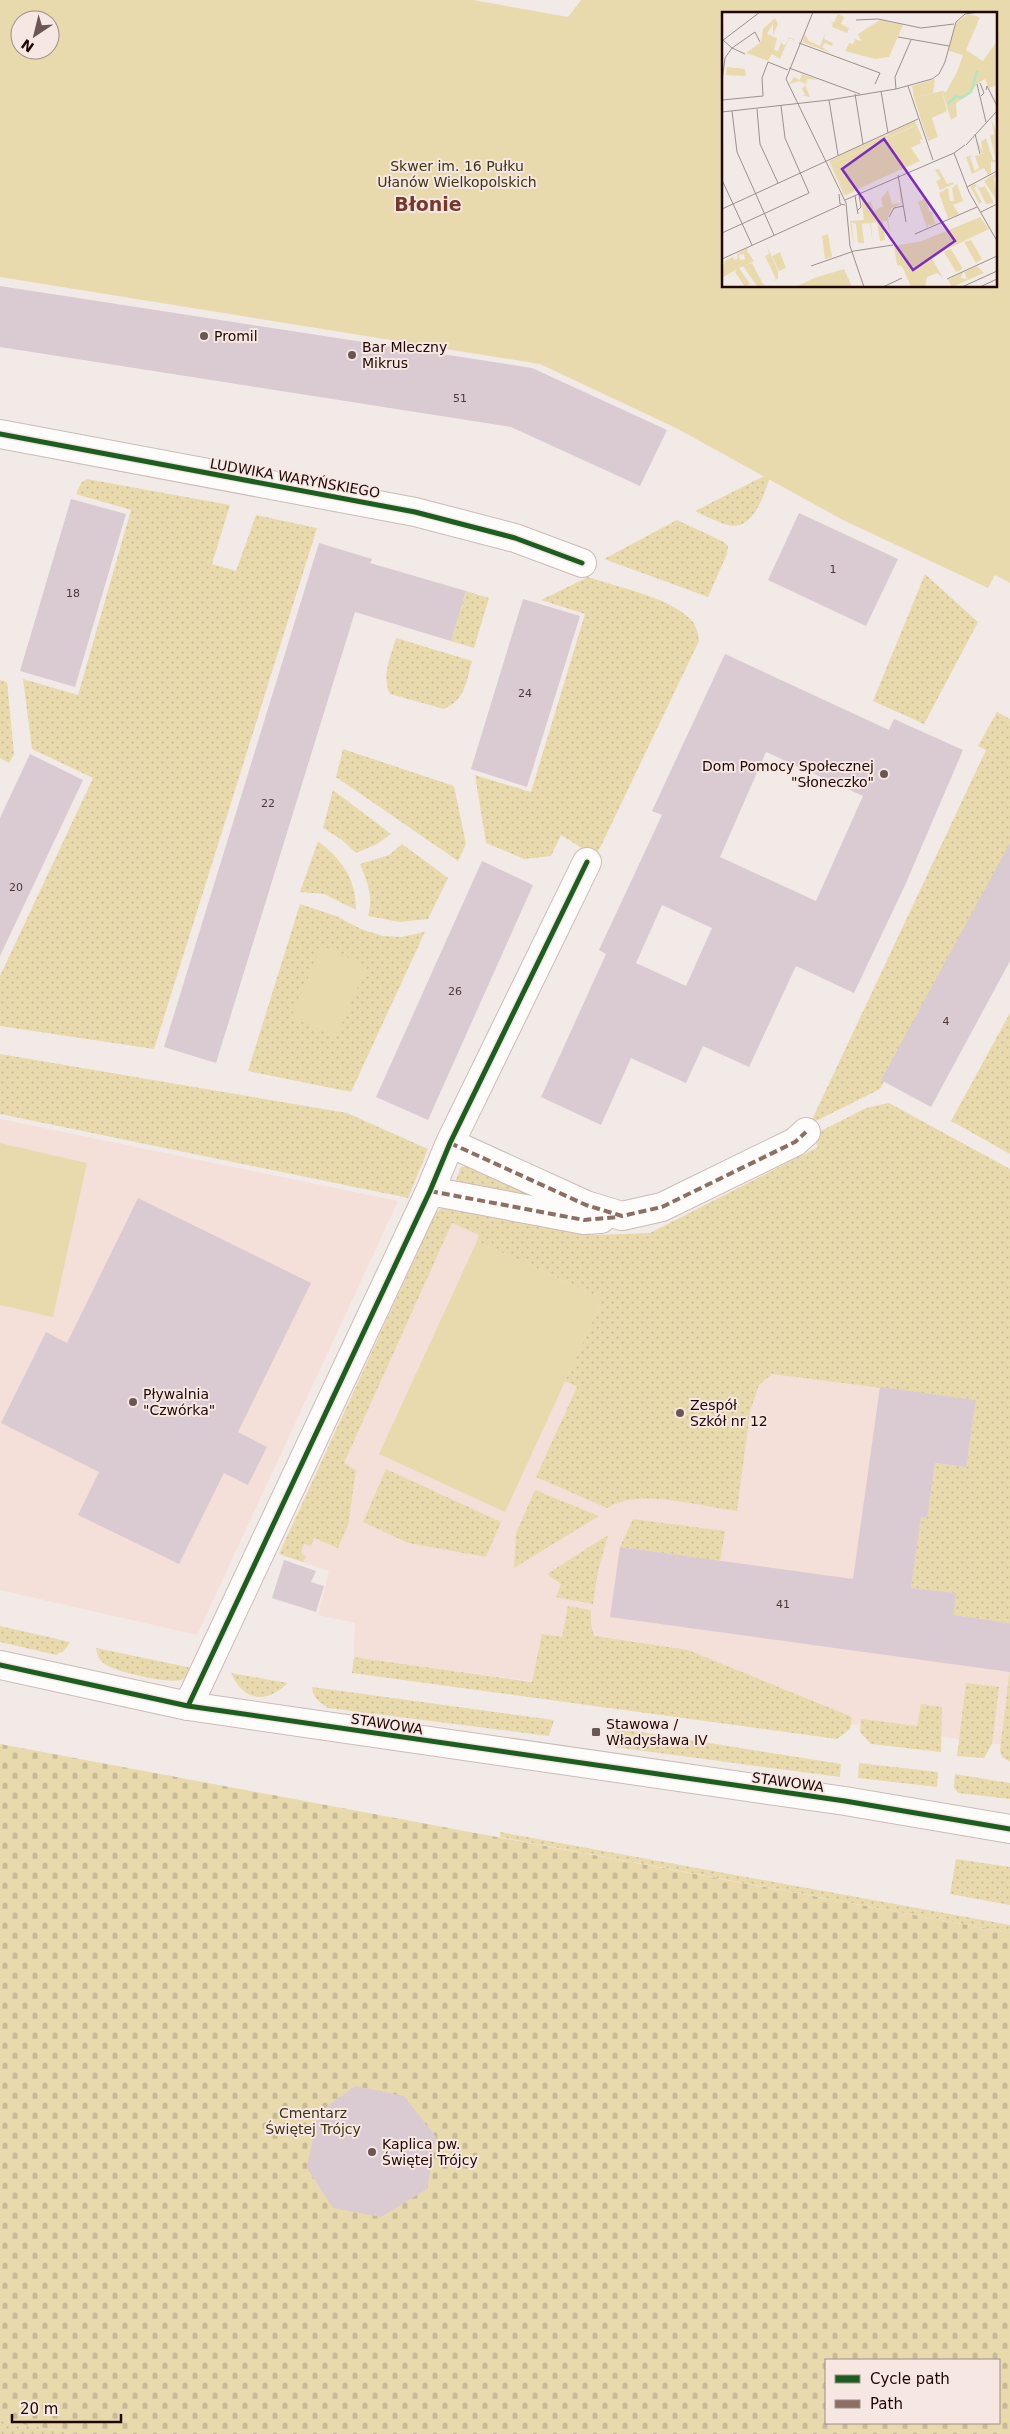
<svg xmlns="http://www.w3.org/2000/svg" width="1010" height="2434" viewBox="0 0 1010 2434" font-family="'DejaVu Sans',sans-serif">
<defs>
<pattern id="grass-dots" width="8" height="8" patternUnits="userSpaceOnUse" patternTransform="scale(1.25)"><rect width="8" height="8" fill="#e9daae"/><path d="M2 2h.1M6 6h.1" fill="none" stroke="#c8ba94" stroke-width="1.8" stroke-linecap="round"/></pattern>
<pattern id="cemetery-stones" width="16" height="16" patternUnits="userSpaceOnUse" patternTransform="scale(1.25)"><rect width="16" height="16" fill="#e9daae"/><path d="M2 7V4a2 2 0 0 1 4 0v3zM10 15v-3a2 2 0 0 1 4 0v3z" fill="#c8ba94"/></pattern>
</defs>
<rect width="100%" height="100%" fill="#f2eae7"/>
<path fill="#f5dfd9" d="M 0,1119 L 398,1201 L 197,1635 L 0,1590 Z
M 442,1210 L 650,1253 L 1010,1271 L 1010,1746 L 354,1657 L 355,1623 L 318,1615 L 329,1571 L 285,1556 Z"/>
<path fill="url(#grass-dots)" d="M 772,472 C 765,490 755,532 728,525 C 717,522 705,516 695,511 Z
M 87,479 L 230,505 L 212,564 L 236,571 L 256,515 L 317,528 L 154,1049 L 0,1026 L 0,976 L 93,778 L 32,749 L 23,679 L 78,695 L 131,510 L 76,494 L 81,483 Z
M 677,520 L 722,541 L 728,546 L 727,554 L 708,597 L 604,559 Z
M 925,574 L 978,622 L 924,724 L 873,701 Z
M 588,577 C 614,586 669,598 688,617 C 696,623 698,632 699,641 L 599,850 L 590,853 L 561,835 L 551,856 L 524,859 L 486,843 L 475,775 L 531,792 L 585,614 L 541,600 Z
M 466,591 L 489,598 L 474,648 L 451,641 Z
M 396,638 L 472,661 C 466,682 466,699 444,709 L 390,694 C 381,676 391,656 396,638 Z
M 0,680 L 7,682 L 14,754 L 9,763 L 0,758 Z
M 997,712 L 1010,719 L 1010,845 L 880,1089 L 810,1124 L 986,750 L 978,746 Z
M 343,749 L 454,786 L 466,844 L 458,861 L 336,777 Z
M 333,790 L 391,834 L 377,844 L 356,853 L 342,840 L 323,828 Z
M 318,841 C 342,860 356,878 356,910 L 324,894 L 300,892 Z
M 402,844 L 448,878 L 428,919 L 400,922 L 368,916 C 374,896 367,882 360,864 L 389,855 Z
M 300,904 L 336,916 L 361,929 L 383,936 L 401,937 L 425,932 L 351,1092 L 248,1071 Z
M 1010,1013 L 1010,1154 L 951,1121 Z
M 0,1054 L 347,1113 L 428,1149 L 408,1198 L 0,1114 Z
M 889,1103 L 1010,1169 L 1010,1623 L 953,1615 L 955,1593 L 911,1588 L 921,1517 L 927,1517 L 935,1463 L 966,1467 L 976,1400 L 772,1374 L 759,1385 L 750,1411 L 737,1511 C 699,1507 641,1487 607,1508 L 536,1477 L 577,1387 L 565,1381 L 603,1299 L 477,1241 L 479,1235 L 452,1223 L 344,1463 L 356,1470 L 348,1525 L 338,1548 L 314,1538 L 311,1546 L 304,1544 L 301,1553 L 306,1556 L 303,1562 L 279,1554 L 426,1234 L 435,1214 L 440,1209 L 448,1206 L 594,1235 L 650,1233 L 818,1147 L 813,1135 L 866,1108 Z
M 465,1166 L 555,1203 L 454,1185 L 461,1167 Z
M 386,1469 L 501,1522 L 486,1557 L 408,1543 L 363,1522 Z
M 535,1490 L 599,1516 L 514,1568 L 516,1533 Z
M 633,1519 L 725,1531 L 720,1561 L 620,1547 Z
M 608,1535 L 598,1571 L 593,1604 L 556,1597 L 561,1584 L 547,1574 Z
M 568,1606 L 591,1610 L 591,1625 L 594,1636 L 688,1650 L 852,1717 L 850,1729 L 837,1739 L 352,1673 L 354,1657 L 532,1682 L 542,1634 L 562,1637 Z
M 0,1626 L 70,1642 L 64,1651 L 56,1655 L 0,1642 Z
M 96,1648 L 197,1669 C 192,1673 187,1678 181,1680 C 169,1684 115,1672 105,1664 C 99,1660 97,1655 96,1648 Z
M 1010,1668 L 1010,1762 L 1002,1757 L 1000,1751 Z
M 231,1673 L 288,1683 C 266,1704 244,1702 231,1673 Z
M 966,1683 L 999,1687 L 992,1744 L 984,1758 L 957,1756 Z
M 312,1687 L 554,1720 L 549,1736 L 328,1708 C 319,1702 313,1698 312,1687 Z
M 921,1704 L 942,1707 L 941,1752 L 871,1744 L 860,1732 L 861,1719 L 917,1726 Z
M 615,1728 L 841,1764 L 840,1777 L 614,1747 Z
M 859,1763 L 938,1772 L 937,1787 L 858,1778 Z
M 955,1774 L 1010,1783 L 1010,1799 L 958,1793 L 954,1787 Z
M 500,1832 L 1010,1925 L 1010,1933 L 500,1837 Z
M 956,1859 L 1010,1867 L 1010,1905 L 950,1894 Z
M 0,2420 L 76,2434 L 0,2434 Z"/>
<path fill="url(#cemetery-stones)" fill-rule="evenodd" d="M 0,1744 L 1010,1933 L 1010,2434 L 76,2434 L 0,2420 ZM 826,2360 L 999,2360 L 999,2423 L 826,2423 Z"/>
<path fill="#e9daae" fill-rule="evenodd" d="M 0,0 L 473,0 L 568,17 L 581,0 L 1010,0 L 1010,583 L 995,575 L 988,588 L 843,520 L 676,428 L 540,364 L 0,277 ZM 724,14 L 996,14 L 996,286 L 724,286 ZM 20,20 L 50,20 L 50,50 L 20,50 Z
M 322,946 L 367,966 L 336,1037 L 291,1017 Z
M 0,1143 L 87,1163 L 53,1317 L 0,1305 Z
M 477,1241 L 603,1299 L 505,1512 L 379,1454 Z"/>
<path fill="#dacad2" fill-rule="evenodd" d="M 0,286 L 532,368 L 667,430 L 640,486 L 511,427 L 0,347 Z
M 71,499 L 126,514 L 75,687 L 20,671 Z
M 799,513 L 898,559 L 866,626 L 768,580 Z
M 319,543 L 372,559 L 370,563 L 466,591 L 451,641 L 355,612 L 216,1063 L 164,1047 Z
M 523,599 L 580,616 L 527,787 L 471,769 Z
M 725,654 L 889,730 L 894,719 L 963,750 L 906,883 L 854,993 L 796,966 L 749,1067 L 703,1046 L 686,1083 L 631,1058 L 601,1125 L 541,1097 L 606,954 L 599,950 L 662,815 L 652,811 ZM 766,752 L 863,796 L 816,901 L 720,857 ZM 662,905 L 712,928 L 686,986 L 636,963 Z
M 30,754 L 83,780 L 0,956 L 0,818 Z
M 1010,843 L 1010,961 L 931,1107 L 881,1080 Z
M 482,861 L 533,885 L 428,1120 L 376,1097 Z
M 138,1198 L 311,1283 L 238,1432 L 267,1447 L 248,1485 L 224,1473 L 179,1564 L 78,1515 L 99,1472 L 1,1423 L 46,1332 L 67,1343 Z
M 880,1387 L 976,1400 L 966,1467 L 935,1463 L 927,1518 L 921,1517 L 911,1588 L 956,1593 L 953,1615 L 1010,1623 L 1010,1672 L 610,1617 L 620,1547 L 853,1579 Z
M 284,1560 L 316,1571 L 311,1582 L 324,1586 L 316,1612 L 272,1598 Z
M 355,2086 L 404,2096 L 436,2137 L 427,2189 L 381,2217 L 333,2208 L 307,2168 L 318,2113 Z"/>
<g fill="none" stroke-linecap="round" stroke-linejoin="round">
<defs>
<path id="street" d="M 0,434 L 415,512 L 515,538 L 582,563
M 450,1143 L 586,1205 L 622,1216 L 662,1207 L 795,1142 L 806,1132
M 430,1191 L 584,1220 L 601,1219
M 188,1706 L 430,1191 L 450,1143 L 587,862"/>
<path id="secondary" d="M 0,1665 L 188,1706 L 845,1801 L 1010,1829"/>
</defs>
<use href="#street" stroke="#ccbbb7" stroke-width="30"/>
<use href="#secondary" stroke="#ccbbb7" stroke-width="30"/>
<use href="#street" stroke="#fdfcfb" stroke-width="28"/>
<use href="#secondary" stroke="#fdfcfb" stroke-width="28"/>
<path stroke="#8d6e63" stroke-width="4" stroke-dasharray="8 4" stroke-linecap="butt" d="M 450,1143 L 586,1205 L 622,1216 L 662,1207 L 795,1142 L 806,1132
M 430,1191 L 584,1220 L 617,1217"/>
<defs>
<path id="cycleway" d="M 0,434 L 415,512 L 515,538 L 582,563
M 0,1665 L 188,1706 L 845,1801 L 1010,1829
M 188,1706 L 430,1191 L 450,1143 L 587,862"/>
</defs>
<use href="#cycleway" stroke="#f6e7e3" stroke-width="8"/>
<use href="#cycleway" stroke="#1b5e20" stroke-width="5"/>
</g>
<g fill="#6a5653" stroke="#f6e7e3" stroke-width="2">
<circle cx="204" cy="336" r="5"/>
<circle cx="352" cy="355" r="5"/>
<circle cx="884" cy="774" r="5"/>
<circle cx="133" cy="1402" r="5"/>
<circle cx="680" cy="1413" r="5"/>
<rect x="591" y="1727" width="10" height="10" rx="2.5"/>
<circle cx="372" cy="2152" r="5"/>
</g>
<g text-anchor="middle" stroke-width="4" stroke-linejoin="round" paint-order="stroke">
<g font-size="11" fill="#4e3837">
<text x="460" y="402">51</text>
<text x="833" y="573">1</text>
<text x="73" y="597">18</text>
<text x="525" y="697">24</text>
<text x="268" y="807">22</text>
<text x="16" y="891">20</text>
<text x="455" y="995">26</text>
<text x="946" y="1025">4</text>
<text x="783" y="1608">41</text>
</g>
<g font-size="14" fill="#3d3411" stroke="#f6e7e3">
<text x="457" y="171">Skwer im. 16 Pułku<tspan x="457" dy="16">Ułanów Wielkopolskich</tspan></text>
<text x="313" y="2118">Cmentarz<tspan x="313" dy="16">Świętej Trójcy</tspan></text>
</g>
<g font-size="14" fill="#200703" stroke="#f6e7e3" text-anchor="start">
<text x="214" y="341">Promil</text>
<text x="362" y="352">Bar Mleczny<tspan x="362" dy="16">Mikrus</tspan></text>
<text x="874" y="771" text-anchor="end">Dom Pomocy Społecznej<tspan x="874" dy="16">"Słoneczko"</tspan></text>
<text x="143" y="1399">Pływalnia<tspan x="143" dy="16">"Czwórka"</tspan></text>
<text x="690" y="1410">Zespół<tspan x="690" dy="16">Szkół nr 12</tspan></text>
<text x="606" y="1729">Stawowa /<tspan x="606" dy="16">Władysława IV</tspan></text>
<text x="382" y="2149">Kaplica pw.<tspan x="382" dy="16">Świętej Trójcy</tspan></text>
</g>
<g font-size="14" fill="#200703" stroke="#f6e7e3">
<text transform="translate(295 478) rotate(10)" y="5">LUDWIKA WARYŃSKIEGO</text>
<text transform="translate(387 1724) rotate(9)" y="5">STAWOWA</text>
<text transform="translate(788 1782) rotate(8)" y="5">STAWOWA</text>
</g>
<g font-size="19" font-weight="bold" fill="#763829" stroke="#f6e7e3">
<text x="428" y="211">Błonie</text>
</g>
</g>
<g transform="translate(722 12)">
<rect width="275" height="275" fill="#f2eae7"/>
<path d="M 116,2 L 122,5 L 119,12 L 127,16 L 125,21 L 110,15 L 111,11 L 108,10 L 112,10 ZM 53,6 L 56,12 L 51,23 L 51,12 L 45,22 L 55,26 L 52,38 L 56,39 L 60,29 L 60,32 L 63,33 L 67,25 L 76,30 L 67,26 L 58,47 L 50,42 L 46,49 L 24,41 L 39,30 L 41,17 ZM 104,19 L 102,27 L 111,31 L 110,34 L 103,31 L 100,35 L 109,41 L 80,30 L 83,22 L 87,29 L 98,34 ZM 5,55 L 23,57 L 24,64 L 4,63 ZM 80,62 L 96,68 L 86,67 L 84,75 L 88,85 L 79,83 L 83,83 L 80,76 L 84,73 L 86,65 L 83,72 L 78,69 L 67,72 L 72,65 L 78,68 ZM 269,107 L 275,121 L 275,149 L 271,151 L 269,148 L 269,161 L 266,163 L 262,156 L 250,162 L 244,145 L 251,143 L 248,145 L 253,159 L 257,156 L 253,144 L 263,141 L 259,141 L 255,128 L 261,140 L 259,130 L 264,126 L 271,148 L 274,148 L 268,124 L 272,122 ZM 193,109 L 201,128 L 197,127 L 192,114 L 109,152 L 124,182 L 159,167 L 124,183 L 122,183 L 107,149 L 138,134 L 140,136 L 139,134 L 164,123 L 166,125 L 165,122 ZM 217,157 L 225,172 L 231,170 L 232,172 L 218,178 L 214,169 L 219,167 L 213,158 ZM 272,162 L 275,164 L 272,165 L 275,189 L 262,169 ZM 176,172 L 180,191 L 170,196 L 166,205 L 169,231 L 165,209 L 161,209 L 163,228 L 158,229 L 155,210 L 149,211 L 151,233 L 148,211 L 137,212 L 140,212 L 142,231 L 136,231 L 134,212 L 128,210 L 130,213 L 132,235 L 126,198 L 128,209 L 142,208 L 139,185 L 142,184 L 144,191 L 149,189 L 152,199 L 161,194 L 159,187 L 166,178 L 170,192 L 179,191 ZM 235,172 L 241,189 L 231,193 L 237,202 L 224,207 L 226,206 L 217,181 L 226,176 L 228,189 L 232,189 L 230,176 ZM 253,172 L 258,176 L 263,174 L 272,191 L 264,192 L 255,174 L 252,176 L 260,190 L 257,192 L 248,174 ZM 204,186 L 207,199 L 212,201 L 210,202 L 213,211 L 216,210 L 209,214 L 207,212 L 205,216 L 196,190 ZM 106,222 L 110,245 L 103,247 L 100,224 ZM 249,228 L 260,247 L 254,251 L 242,230 ZM 45,234 L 56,259 L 56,267 L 51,269 L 54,267 L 43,244 L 47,242 ZM 27,235 L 25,239 L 32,249 L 17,256 L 28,272 L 23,275 L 13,260 L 15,257 L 0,266 L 0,250 L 1,254 L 4,248 L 12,245 L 12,248 L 15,247 L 17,244 L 18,248 L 23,247 L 22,242 L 17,243 L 15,246 L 15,242 ZM 229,237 L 241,257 L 234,260 L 222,240 ZM 30,251 L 41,272 L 43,273 L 35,274 L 21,254 ZM 255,254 L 262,261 L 230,275 L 226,268 L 241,260 L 239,266 L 245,267 L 242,260 Z" fill="#e9daae"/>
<path d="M 220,79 L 225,99 L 210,106 L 216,125 L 206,129 L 192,86 ZM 193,114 L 199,131 L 189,136 L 198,149 L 124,182 L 109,152 Z" fill="#e9daae"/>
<path d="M 246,2 L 258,5 L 244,38 L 261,49 L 275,29 L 275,73 L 267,76 L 263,67 L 255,72 L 249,81 L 234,91 L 235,104 L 229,108 L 220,79 L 224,80 L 235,60 L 241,43 L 227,39 L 228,33 L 234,11 ZM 158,8 L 181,13 L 167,45 L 153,47 L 123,39 L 127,31 L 131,32 L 133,27 L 139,29 L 136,22 ZM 213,67 L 211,81 L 192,86 L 190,74 ZM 258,205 L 267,217 L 209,245 L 221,266 L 215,261 L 205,265 L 203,275 L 189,275 L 180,254 L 175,253 L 172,234 L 200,229 ZM 58,240 L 64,256 L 57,259 L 50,244 ZM 122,257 L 130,275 L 74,275 L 92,266 Z" fill="#e9daae"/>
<path fill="none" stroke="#b3e5c1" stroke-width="2.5" d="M 226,92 L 234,84 L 239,86 L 249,80 L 255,59"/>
<path fill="none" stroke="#9e8f8c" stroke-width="1" d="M 91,0 L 64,67 L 124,191M 134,8 L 156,7 L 199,16 L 232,12M 176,25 L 227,34M 1,28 L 10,36 L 23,42M 0,29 L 38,0M 77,31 L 158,61 L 153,72M 67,56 L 138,82M 0,70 L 3,46 L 10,36 L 33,20 L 38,30M 258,71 L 262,81 L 259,84M 255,72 L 264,110M 186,74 L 211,148M 174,77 L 173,65 L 189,28M 264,78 L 265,74 L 275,94M 159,79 L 166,121M 133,82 L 141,132M 0,88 L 41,84 L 40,66 L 46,50 L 66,58M 107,88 L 116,143M 35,97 L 38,132 L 56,171M 10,99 L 15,140 L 52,223M 0,100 L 107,88 L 174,77 L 210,67 L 217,62 L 223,50 L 234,10 L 243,2 L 257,0M 253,122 L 258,142M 244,133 L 275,99M 232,141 L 247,180 L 275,229M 176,163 L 184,210M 0,168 L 30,233M 245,175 L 275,159M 117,182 L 118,192 L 123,193M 133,184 L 136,202M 123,188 L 232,141 L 243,133M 124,191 L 128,234 L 142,275M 0,197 L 196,107M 136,198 L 139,195 L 137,183M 259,200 L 275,192M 167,205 L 172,196 L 181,194M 0,221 L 87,181 L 63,126 L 59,94M 193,222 L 255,195M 0,247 L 119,193M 89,254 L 132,239 L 171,233M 225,267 L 275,244M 161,275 L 180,266M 240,275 L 275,259M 258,275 L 275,267"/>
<path fill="#7b2cbf" fill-opacity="0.15" stroke="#7b2cbf" stroke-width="2.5" d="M 162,127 L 233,229 L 191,258 L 120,157 Z"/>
<rect width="275" height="275" fill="none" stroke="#200703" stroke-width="2.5"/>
</g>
<rect x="825" y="2359" width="175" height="65" fill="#f6e7e3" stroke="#a08d89"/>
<rect x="835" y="2375" width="25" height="8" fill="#1b5e20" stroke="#a08d89"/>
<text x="870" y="2384" font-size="15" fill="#200703">Cycle path</text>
<rect x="835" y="2400" width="25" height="8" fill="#8d6e63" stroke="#a08d89"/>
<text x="870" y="2409" font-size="15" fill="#200703">Path</text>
<g transform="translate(35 35) rotate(215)"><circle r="24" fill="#f6e7e3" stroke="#a08d89"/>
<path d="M0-4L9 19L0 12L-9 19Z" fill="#6a5653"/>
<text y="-8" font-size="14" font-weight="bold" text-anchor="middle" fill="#200703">N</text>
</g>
<path d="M12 2414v8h109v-8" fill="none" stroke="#200703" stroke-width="2.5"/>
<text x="20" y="2414" font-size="15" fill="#200703" stroke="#f6e7e3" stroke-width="4" paint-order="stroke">20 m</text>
</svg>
